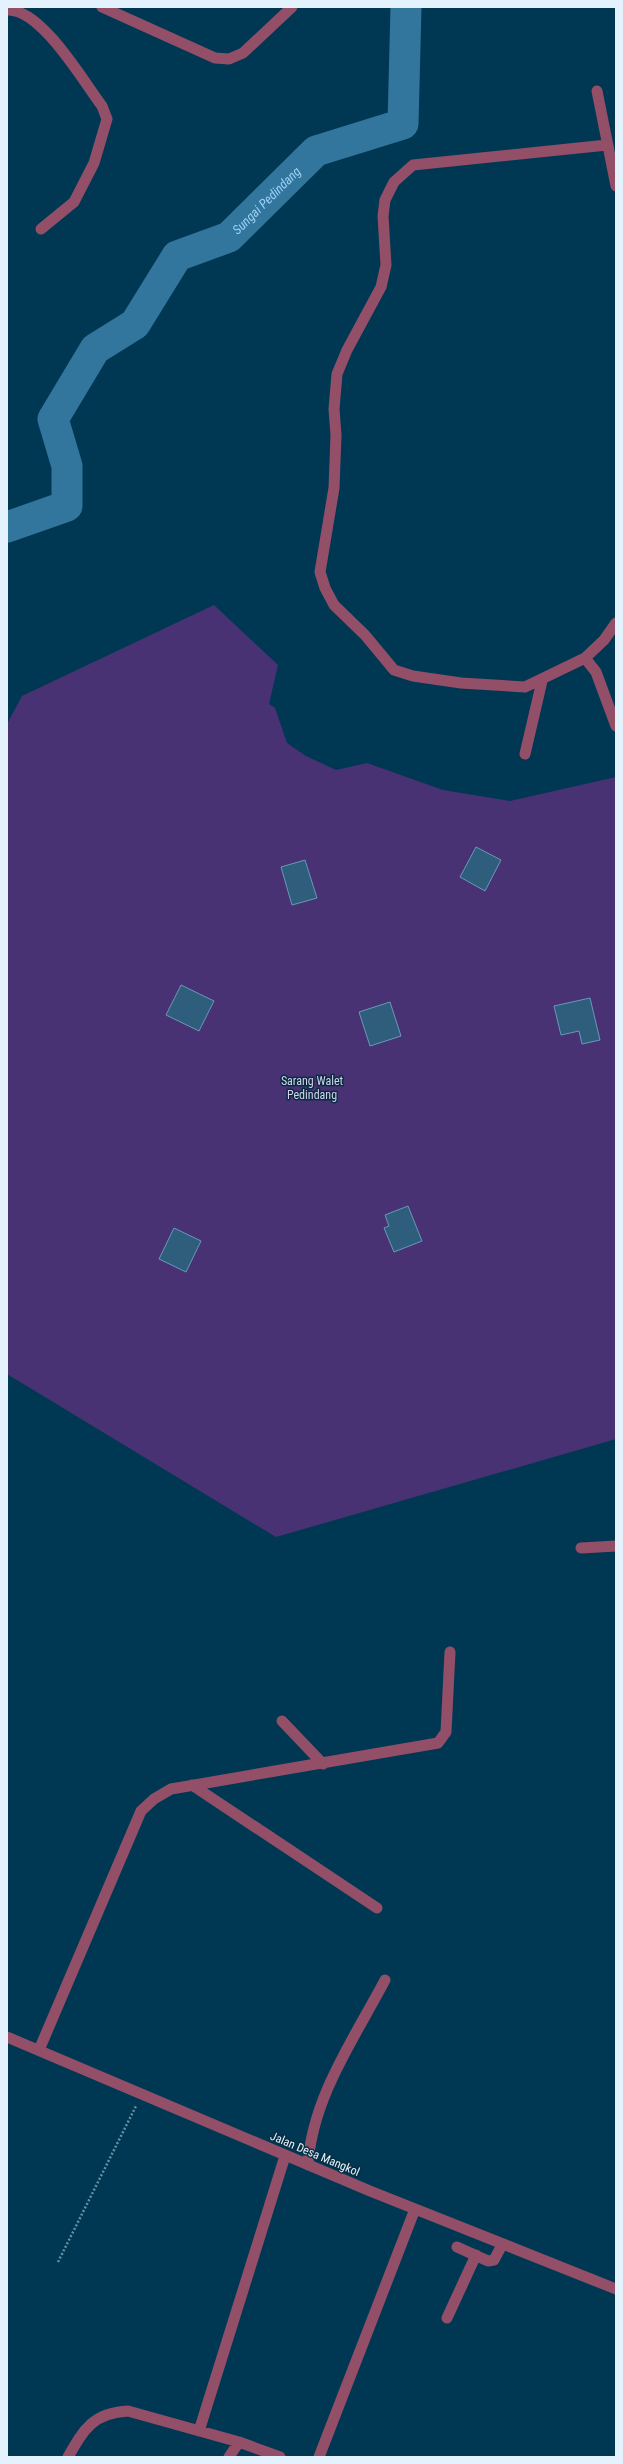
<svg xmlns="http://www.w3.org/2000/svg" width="623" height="2464" viewBox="0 0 623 2464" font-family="'Roboto Condensed',sans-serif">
<rect width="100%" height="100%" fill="#003853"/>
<path fill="#493274" d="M 214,605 L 278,665 L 269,704 L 275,708 L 287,743 L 306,756 L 336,770 L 367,763 L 443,790 L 510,801 L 616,777 L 616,1439 L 276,1537 L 7,1374 L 7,724 L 22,696 Z"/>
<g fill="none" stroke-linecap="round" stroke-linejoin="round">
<path stroke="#32769e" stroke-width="31" id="s1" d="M 7,527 L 67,506 L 67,466 L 53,419 L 95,349 L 135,324 L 177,256 L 229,237 L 316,151 L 403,124 L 406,7"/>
</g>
<path fill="#2e5e7b" stroke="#6899b9" d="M 476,847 L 501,860 L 485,891 L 460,877 Z
M 305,860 L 317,898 L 292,905 L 281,867 Z
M 181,985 L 214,1001 L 199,1031 L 166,1015 Z
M 590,998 L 600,1040 L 582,1044 L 579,1031 L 561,1035 L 554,1006 Z
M 390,1002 L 401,1036 L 370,1046 L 359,1012 Z
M 408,1206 L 422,1241 L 394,1252 L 384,1228 L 389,1226 L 385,1215 Z
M 174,1228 L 201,1241 L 186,1272 L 159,1259 Z"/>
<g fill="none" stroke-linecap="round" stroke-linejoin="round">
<path stroke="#688ea1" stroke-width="2.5" stroke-dasharray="2 2" stroke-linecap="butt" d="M 58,2262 L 136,2106"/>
<path stroke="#934f68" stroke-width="11" d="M 102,7 L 215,58 L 229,59 L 243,53 L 292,7
M 7,10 C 41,8 83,81 102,106 L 107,119 L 94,163 L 74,202 L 41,229
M 597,91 L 616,186
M 607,145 L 413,165 L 394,182 L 385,200 L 383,216 L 386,265 L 381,287 L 347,350 L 337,374 L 334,409 L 336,435 L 334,488 L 320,572 L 325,588 L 334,605 L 365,635 L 394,670 L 413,676 L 461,683 L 525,687 L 585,658 L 604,640 L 616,623
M 585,658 L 596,672 L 616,726
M 525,754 L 542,681
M 581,1548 L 616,1546
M 282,1721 L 323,1764
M 192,1785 L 377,1908
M 7,2037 L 370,2191 L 616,2289
M 39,2050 L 141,1811 L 154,1799 L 171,1789 L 438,1743 L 446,1732 L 450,1652
M 308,2165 C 312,2098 354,2039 385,1980
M 457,2247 L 488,2261 L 494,2260 L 502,2245
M 447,2318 L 476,2255
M 199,2431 L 285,2156
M 68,2457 C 84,2429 93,2413 128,2411 L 239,2442 L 280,2457
M 229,2457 L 239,2442
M 319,2457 L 415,2209"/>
</g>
<g text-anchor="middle" stroke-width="3" stroke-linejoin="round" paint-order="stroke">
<g font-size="12" fill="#d8d1eb" stroke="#062d42">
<text x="312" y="1085">Sarang Walet<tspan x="312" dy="14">Pedindang</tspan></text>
</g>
<g font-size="12" fill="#e3f2fc" stroke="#062d42">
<text transform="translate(315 2154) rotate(23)" y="4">Jalan Desa Mangkol</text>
</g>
<g font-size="13" font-style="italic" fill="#9cd1f4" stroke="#062d42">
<text dy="5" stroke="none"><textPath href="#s1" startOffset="469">Sungai Pedindang</textPath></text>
</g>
</g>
<rect width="623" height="2464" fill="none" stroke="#e3f2fc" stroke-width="16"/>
</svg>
